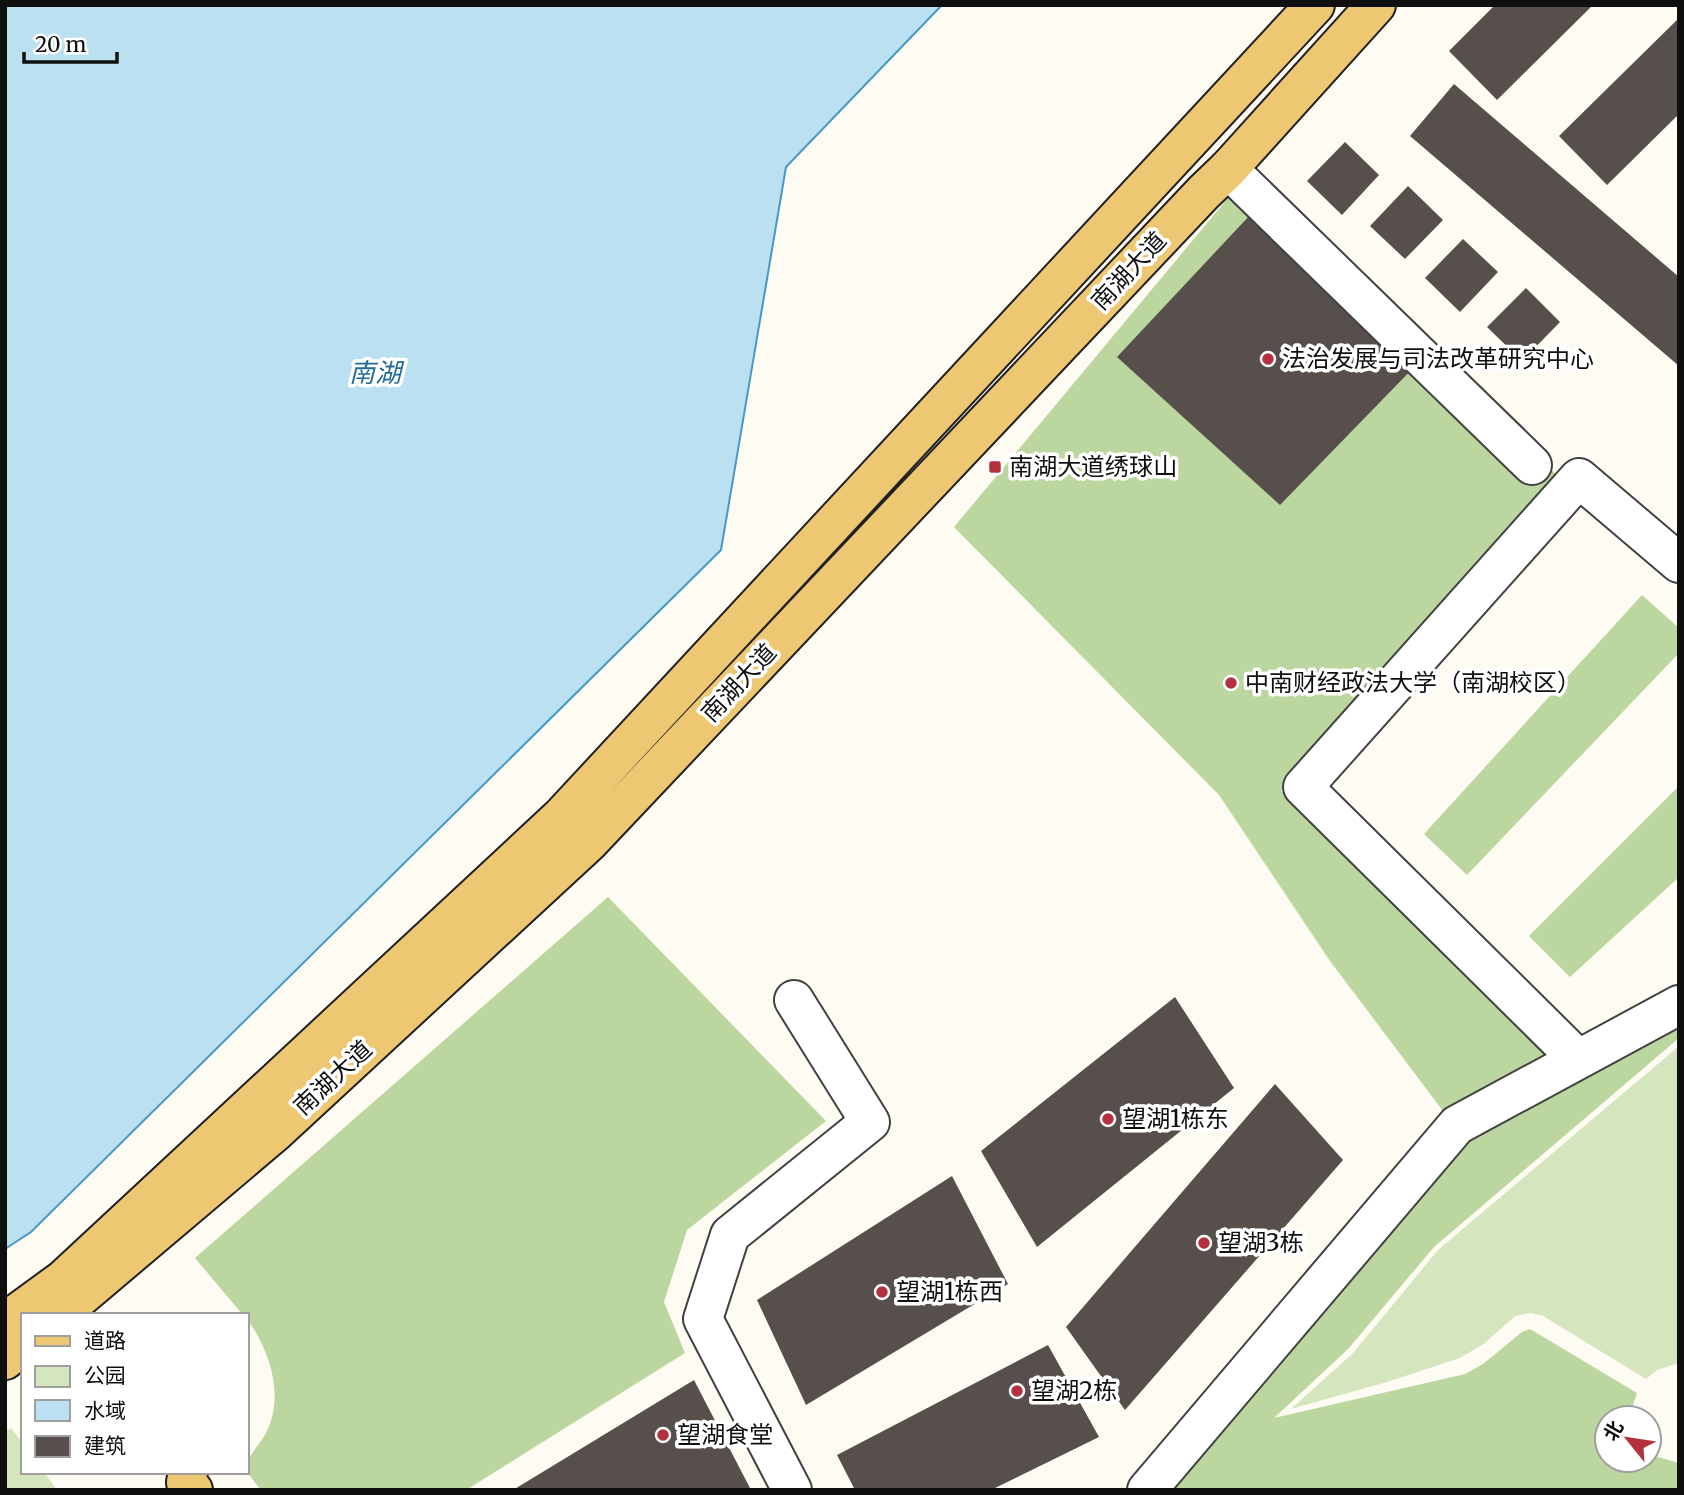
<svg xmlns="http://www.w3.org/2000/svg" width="1684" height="1495" viewBox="0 0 1684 1495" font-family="Merriweather,'Noto Sans SC',serif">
<rect width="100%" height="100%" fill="#fefbf2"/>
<path fill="#d5e6be" d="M 1679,1046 L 1679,1363 L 1657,1370 L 1646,1379 L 1543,1316 L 1531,1313 L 1515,1316 L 1485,1343 L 1460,1358 L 1387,1382 L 1291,1409 L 1353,1353 L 1438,1250 Z
M 11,1428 L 23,1444 L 23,1472 L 44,1472 L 57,1490 L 5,1490 L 5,1432 Z"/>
<path fill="#bbd69e" d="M 1238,186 L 1557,475 L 1281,791 L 1549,1058 L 1446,1115 L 1330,961 L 1219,795 L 954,527 Z
M 1642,595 L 1679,628 L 1679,653 L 1467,875 L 1424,834 Z
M 1679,786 L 1679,877 L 1570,977 L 1529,936 Z
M 608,897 L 826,1121 L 687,1230 L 664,1302 L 685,1353 L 466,1490 L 261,1490 C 257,1484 247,1475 247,1467 C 247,1456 261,1443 266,1433 C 285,1396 270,1351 247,1319 L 247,1315 L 243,1315 L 195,1258 Z
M 1679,1015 L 1679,1038 L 1434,1247 L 1348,1349 L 1274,1418 L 1465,1374 L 1483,1364 L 1522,1332 L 1530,1329 L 1637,1393 L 1633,1405 L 1634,1418 L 1607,1418 L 1607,1460 L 1649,1460 L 1649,1450 L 1658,1457 L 1679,1463 L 1679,1490 L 1169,1490 L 1465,1134 Z"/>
<path fill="#bae0f1" stroke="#4799c3" stroke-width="2" d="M 5,5 L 942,5 L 786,167 L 721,550 L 31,1232 L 5,1249 Z"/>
<path fill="#574f4c" d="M 1495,5 L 1593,5 L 1497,100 L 1449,51 Z
M 1679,18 L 1679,114 L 1607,185 L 1559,136 Z
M 1454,84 L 1679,277 L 1679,366 L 1410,136 Z
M 1345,142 L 1379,175 L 1342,215 L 1307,181 Z
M 1408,186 L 1443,220 L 1405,259 L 1370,226 Z
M 1251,214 L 1420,361 L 1280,505 L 1117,357 Z
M 1463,239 L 1498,272 L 1460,312 L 1425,278 Z
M 1526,288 L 1560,322 L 1522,361 L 1487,327 Z
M 1175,997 L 1234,1088 L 1037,1247 L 981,1151 Z
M 1275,1084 L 1343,1160 L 1125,1410 L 1066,1327 Z
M 952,1176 L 1008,1284 L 806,1405 L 757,1300 Z
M 1048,1345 L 1099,1437 L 991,1490 L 855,1490 L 837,1455 Z
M 694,1380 L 751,1490 L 513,1490 Z"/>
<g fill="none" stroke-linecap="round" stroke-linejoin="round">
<defs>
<path id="minor" d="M 1228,169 L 1532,465
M 1578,1059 L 1303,787 L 1579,478 L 1679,563
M 792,1490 L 703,1319 L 730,1235 L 870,1122 L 794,1000
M 1147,1490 L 1457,1125 L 1679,1005"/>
<path id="major" d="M 59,1315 L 274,1133 L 589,842 L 1204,192 L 1228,169 L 1376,5
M 5,1322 L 64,1279 L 561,817 L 1315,5
M 5,1360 L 23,1345
M 188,1472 L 186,1482 L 193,1490"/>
</defs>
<use href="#minor" stroke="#424242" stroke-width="42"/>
<use href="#major" stroke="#202020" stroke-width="42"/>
<use href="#minor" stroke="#fff" stroke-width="38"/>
<use href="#major" stroke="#edc772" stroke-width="38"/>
</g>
<g fill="#b43240" stroke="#fff" stroke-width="2.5">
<circle cx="1268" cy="359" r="7"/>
<rect x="988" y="460" width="14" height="14" rx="3.5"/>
<circle cx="1231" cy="683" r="7"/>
<circle cx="1108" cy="1119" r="7"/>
<circle cx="1204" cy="1243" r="7"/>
<circle cx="882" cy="1292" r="7"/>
<circle cx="1017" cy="1391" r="7"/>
<circle cx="663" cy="1435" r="7"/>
</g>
<g text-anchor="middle" stroke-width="7" stroke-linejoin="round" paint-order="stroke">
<g font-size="24" fill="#0f0f0f" stroke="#fff">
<text transform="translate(1129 271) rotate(-47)" y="8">南湖大道</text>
<text transform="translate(739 683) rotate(-47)" y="8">南湖大道</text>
<text transform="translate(333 1078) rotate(-43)" y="8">南湖大道</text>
</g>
<g font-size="24" fill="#0f0f0f" stroke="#fff" text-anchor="start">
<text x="1282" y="367">法治发展与司法改革研究中心</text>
<text x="1009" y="475">南湖大道绣球山</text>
<text x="1245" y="691">中南财经政法大学（南湖校区）</text>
<text x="1122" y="1127">望湖1栋东</text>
<text x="1218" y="1251">望湖3栋</text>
<text x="896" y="1300">望湖1栋西</text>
<text x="1031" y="1399">望湖2栋</text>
<text x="677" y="1443">望湖食堂</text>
</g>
<g font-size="26" font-style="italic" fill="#226c97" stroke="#fff">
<text x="375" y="382">南湖</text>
</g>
</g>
<rect width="1684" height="1495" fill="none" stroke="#0f0f0f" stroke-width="14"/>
<rect x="21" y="1313" width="228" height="161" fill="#ffffff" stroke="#9f9f9f" stroke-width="2"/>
<rect x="35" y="1336" width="35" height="10" fill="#edc772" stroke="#9f9f9f" stroke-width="2"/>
<text x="84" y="1348" font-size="21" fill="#0f0f0f">道路</text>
<rect x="35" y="1366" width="35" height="21" fill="#d5e6be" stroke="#9f9f9f" stroke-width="2"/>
<text x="84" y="1383" font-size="21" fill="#0f0f0f">公园</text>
<rect x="35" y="1400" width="35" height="21" fill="#bae0f1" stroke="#9f9f9f" stroke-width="2"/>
<text x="84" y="1418" font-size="21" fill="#0f0f0f">水域</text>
<rect x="35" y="1436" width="35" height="21" fill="#574f4c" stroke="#9f9f9f" stroke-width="2"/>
<text x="84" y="1453" font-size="21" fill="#0f0f0f">建筑</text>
<g transform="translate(1628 1439) rotate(300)"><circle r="33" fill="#ffffff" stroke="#9f9f9f" stroke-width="2"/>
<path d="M0-5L12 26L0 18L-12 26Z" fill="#b43240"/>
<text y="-10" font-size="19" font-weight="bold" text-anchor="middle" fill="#0f0f0f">北</text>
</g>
<path d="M24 52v10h93v-10" fill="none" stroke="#0f0f0f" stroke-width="3.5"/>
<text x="35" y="52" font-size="21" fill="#0f0f0f" stroke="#ffffff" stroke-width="5" paint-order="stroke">20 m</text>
</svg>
